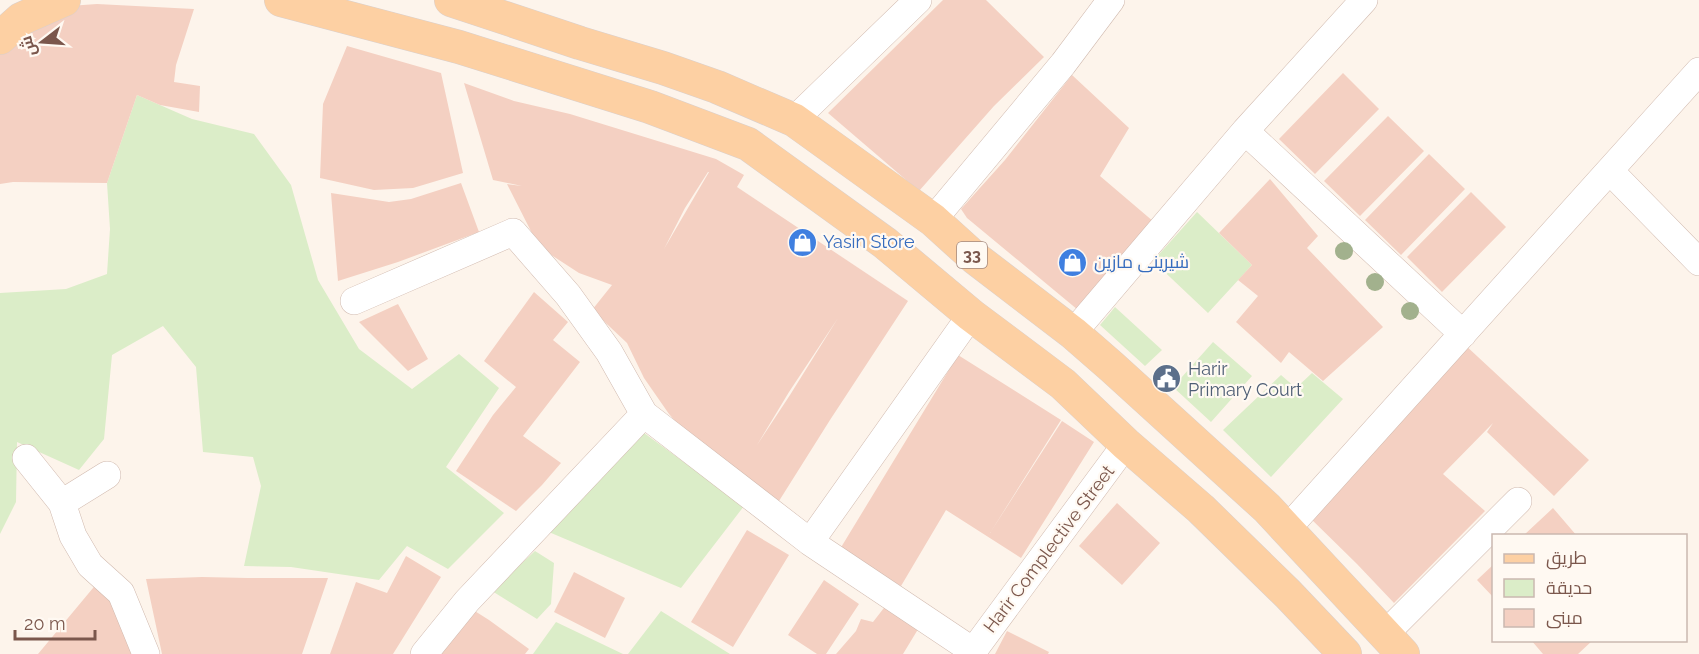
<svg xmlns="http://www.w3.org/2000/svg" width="1699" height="654" viewBox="0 0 1699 654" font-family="Raleway,Cairo,sans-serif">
<rect width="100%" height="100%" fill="#fdf4eb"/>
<path fill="#dbedc8" d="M 137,95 L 192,119 L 254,134 L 291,185 L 318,280 L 359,349 L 412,389 L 459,354 L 499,388 L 446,467 L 504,513 L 448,569 L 407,546 L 379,580 L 291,567 L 244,566 L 261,486 L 253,457 L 203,452 L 196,367 L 163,326 L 112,355 L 104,439 L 79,470 L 17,442 L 16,502 L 0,534 L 0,293 L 66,289 L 107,274 L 110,229 L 107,183 Z
M 1197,212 L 1252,265 L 1208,313 L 1153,261 Z
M 1115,307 L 1162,350 L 1145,366 L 1100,325 Z
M 1213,342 L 1252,376 L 1211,422 L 1173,387 Z
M 1312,373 L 1343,399 L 1271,477 L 1223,430 L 1281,375 L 1296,388 Z
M 629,422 L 744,506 L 681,588 L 537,527 Z
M 535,551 L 554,563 L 551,604 L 537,619 L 492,591 Z
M 661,611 L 730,654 L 628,654 Z
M 556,622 L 623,654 L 533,654 Z"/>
<path fill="#f4d0c2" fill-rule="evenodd" d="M 943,0 L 986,0 L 1044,57 L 994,106 L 919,191 L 828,113 Z
M 97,4 L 194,9 L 176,65 L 174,82 L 200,86 L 199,112 L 160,105 L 137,95 L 107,183 L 13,182 L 0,184 L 0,45 L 69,6 Z
M 347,46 L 441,73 L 463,173 L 413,188 L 374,190 L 320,178 L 323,104 Z
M 1343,73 L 1379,109 L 1315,174 L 1279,139 Z
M 1072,75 L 1129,128 L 1100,176 L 1154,222 L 1078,310 L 967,218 L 961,209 L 1005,160 Z
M 464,83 L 514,101 L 570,114 L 716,159 L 744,175 L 737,187 L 908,301 L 830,420 L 779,501 L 684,431 L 669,414 L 644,378 L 627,343 L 592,310 L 612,285 L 579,273 L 539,247 L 507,184 L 522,186 L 493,180 ZM 708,172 L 709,172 L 664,249 L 685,208 ZM 838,318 L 790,395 L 757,445 L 789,392 Z
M 1388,116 L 1424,151 L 1360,216 L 1324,181 Z
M 1429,154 L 1465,189 L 1401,255 L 1365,220 Z
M 1270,179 L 1318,236 L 1307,248 L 1383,327 L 1323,381 L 1289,352 L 1281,363 L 1236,322 L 1258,296 L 1238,280 L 1252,265 L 1219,233 Z
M 461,183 L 479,232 L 398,262 L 338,281 L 331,193 L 389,202 L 411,199 Z
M 1471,192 L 1506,227 L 1442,292 L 1407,257 Z
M 534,292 L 568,322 L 553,340 L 580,362 L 523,436 L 561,463 L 542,485 L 516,511 L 456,471 L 493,415 L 516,387 L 484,361 Z
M 398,304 L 428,359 L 408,371 L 359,322 Z
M 1464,344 L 1589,460 L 1554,496 L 1487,432 L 1493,423 L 1443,474 L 1485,511 L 1394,603 L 1357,564 L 1305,513 Z
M 958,355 L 1061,420 L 990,533 L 1062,421 L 1094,442 L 1021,558 L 946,510 L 901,586 L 840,549 Z
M 1117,503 L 1160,543 L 1122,585 L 1079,546 Z
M 1553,508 L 1577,536 L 1523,536 Z
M 747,530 L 789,555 L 733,647 L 691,622 Z
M 406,556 L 441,577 L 393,654 L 330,654 L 356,582 L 387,593 Z
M 1494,564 L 1494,598 L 1477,580 Z
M 574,572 L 625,598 L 605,638 L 554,612 Z
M 202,577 L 248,578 L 328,578 L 302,654 L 162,654 L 146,579 Z
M 824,580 L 859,604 L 826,654 L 817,654 L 788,635 Z
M 98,582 L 116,599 L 136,654 L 38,654 Z
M 887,604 L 920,626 L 903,654 L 836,654 L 856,631 L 861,619 L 873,622 Z
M 470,608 L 489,620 L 529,649 L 525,654 L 438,654 Z
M 1007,631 L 1049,652 L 1048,654 L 995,654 Z
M 1531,640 L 1593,640 L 1578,654 L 1543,654 Z"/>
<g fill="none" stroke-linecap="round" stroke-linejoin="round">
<defs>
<path id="street" d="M 794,120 L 918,0
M 1245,131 L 1463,334
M 1610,171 L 1699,262
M 933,220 L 1063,64 L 1111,0
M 354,301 L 513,232 L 568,295 L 609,352 L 644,414 L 810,542 L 973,651
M 1073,333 L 1245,131 L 1364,0
M 26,458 L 62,503 L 73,536 L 90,565 L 121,593 L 146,654
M 62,503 L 107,475
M 1286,530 L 1699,71
M 810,542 L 971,315
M 1384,635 L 1518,501
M 424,654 L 467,601 L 644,414
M 971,654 L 1126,444"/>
<path id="primary" d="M 281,0 L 459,47 L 650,107 L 748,144 L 885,243 L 971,315 L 1063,384 L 1126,444 L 1201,509 L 1288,594 L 1345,654
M 451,0 L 580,43 L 663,68 L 717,87 L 794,120 L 933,220 L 975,258 L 1073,333 L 1112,367 L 1267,508 L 1403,654
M 0,38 L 21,19 L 64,0"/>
</defs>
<use href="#street" stroke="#d1baaf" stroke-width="28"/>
<use href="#primary" stroke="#dad0cd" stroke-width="34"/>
<use href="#street" stroke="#fff" stroke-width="27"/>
<use href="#primary" stroke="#fdd0a3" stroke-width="33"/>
</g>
<g fill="#a2b18d">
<circle cx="1344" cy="251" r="9"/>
<circle cx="1375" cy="282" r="9"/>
<circle cx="1410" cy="311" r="9"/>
</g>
<defs>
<symbol id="shop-disc" viewBox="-11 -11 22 22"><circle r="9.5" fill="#3f7fe0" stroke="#fff9f2"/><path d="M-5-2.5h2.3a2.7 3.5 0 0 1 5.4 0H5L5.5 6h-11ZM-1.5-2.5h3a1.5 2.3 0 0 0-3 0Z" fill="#fff"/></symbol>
<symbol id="civic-disc" viewBox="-11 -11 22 22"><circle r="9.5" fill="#5c6f8a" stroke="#fff9f2"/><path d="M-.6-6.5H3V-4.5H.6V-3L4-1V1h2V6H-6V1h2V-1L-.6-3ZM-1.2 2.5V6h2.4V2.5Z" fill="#fff"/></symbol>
</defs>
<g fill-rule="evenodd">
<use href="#shop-disc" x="786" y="226" width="33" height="33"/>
<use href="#shop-disc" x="1056" y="246" width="33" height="33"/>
<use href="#civic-disc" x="1150" y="362" width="33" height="33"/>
</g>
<g text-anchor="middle" stroke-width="4.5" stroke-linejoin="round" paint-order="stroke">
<rect fill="#fff9f2" stroke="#a3887e" stroke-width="1.5" x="957" y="242" width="30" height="26" rx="4.5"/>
<g font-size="16" font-weight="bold" fill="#7b574c">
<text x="972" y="261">33</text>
</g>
<g font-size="18" fill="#366cbe" stroke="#fff9f2" text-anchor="start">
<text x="823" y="248">Yasin Store</text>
<text x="1094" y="268">شیرینی مازین</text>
</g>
<g font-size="18" fill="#4e5e75" stroke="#fff9f2" text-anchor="start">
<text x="1188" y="375">Harir<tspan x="1188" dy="21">Primary Court</tspan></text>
</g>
<g font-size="18" fill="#7b574c" stroke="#fff9f2">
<text transform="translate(1049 549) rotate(-53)" y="6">Harir Complective Street</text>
</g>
</g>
<rect x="1492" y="534" width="195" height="108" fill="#fff9f2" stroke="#cab8b0" stroke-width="1.5"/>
<rect x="1504" y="554" width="30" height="9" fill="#fdd0a3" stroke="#cab8b0" stroke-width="1.5"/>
<text x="1546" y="564" font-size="18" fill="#7b574c">طريق</text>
<rect x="1504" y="579" width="30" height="18" fill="#dbedc8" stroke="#cab8b0" stroke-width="1.5"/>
<text x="1546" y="594" font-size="18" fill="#7b574c">حديقة</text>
<rect x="1504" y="609" width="30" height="18" fill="#f4d0c2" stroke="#cab8b0" stroke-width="1.5"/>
<text x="1546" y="624" font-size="18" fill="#7b574c">مبنى</text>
<g transform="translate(42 42) rotate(253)" stroke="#fff9f2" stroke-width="4.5" paint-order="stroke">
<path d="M0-4.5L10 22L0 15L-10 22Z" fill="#7b574c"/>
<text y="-9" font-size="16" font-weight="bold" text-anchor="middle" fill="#7b574c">ش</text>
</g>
<path d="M15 630v9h80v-9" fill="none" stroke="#7b574c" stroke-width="3"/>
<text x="24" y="630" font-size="18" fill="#7b574c" stroke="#fff9f2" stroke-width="4.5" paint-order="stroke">20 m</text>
</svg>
